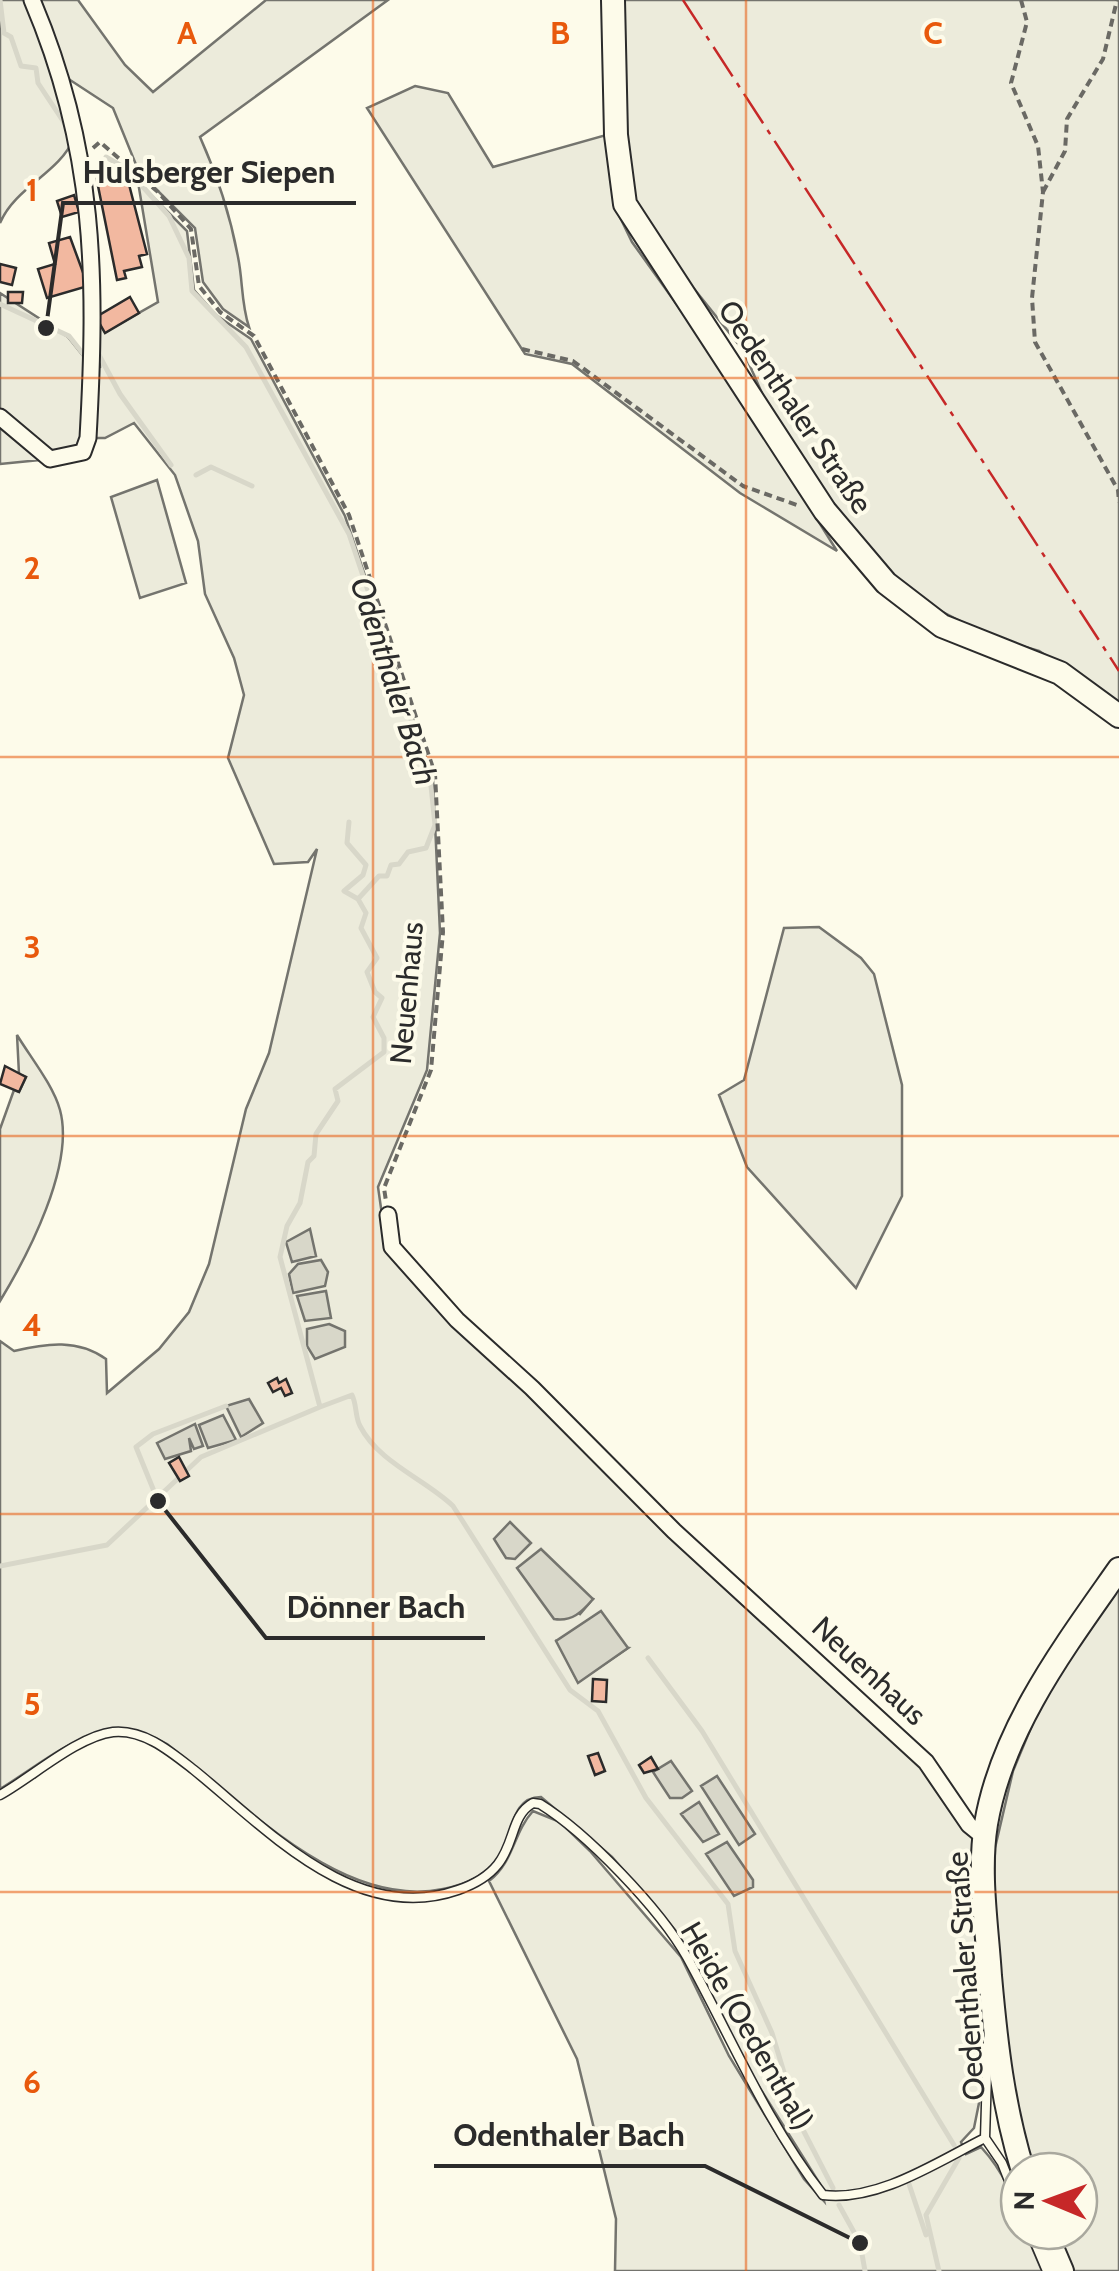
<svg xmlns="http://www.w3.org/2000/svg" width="1119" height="2271" viewBox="0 0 1119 2271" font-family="Cabin,sans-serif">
<rect width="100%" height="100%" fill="#fdfbea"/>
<path fill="#ecebdb" stroke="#74746e" stroke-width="2.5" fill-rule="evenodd" d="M 0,0 L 27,0 L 74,138 C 59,174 16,186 0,223 Z
M 38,0 L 78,0 L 125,65 L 153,92 L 266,0 L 388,0 L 200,137 C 218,177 230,214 238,257 C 243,281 241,303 249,327 L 223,309 L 203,282 L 195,228 L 139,172 L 113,108 L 67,78 Z
M 620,0 L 1119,0 L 1119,704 L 1039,651 L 991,637 L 910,595 L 840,521 L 768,407 L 743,350 L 679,270 L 633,200 L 626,154 Z
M 415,86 L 448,93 L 493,167 L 606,135 L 616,209 L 632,242 L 723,369 L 837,551 L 740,493 L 572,364 L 525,354 L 367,108 Z
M 138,182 L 187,231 L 194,290 L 216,315 L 251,339 L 345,516 L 433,779 L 440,933 L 427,1070 L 378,1187 L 387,1250 L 453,1325 L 924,1765 L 973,1836 L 983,2005 L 980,2098 L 974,2128 L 961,2142 L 966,2154 L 981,2147 C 1001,2169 1019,2201 1019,2231 L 1025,2231 L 1042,2271 L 615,2271 L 616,2219 L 577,2059 L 489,1881 C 514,1862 513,1833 533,1811 L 560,1822 L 590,1851 L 681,1957 L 729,2056 L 804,2179 L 824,2201 L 820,2184 L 736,2050 L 675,1930 L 612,1857 L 541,1797 C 508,1797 514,1840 497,1861 C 484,1876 463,1885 443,1889 C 342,1910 243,1803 167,1744 C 102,1706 55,1756 0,1789 L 0,1341 L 14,1351 C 47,1343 78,1339 106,1359 L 107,1393 L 159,1349 L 189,1312 L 209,1264 L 246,1109 L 269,1053 L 317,849 L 308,862 L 274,864 L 228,758 L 244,695 L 234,658 L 205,594 L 198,541 L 175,475 L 134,423 L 105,438 L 91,438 L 95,368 L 100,367 L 99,323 L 105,332 L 158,302 ZM 518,1568 L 593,1599 L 592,1600 L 580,1614 L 528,1580 ZM 557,1641 L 628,1648 L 578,1682 Z
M 0,293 L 68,337 L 84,357 L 81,445 L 57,455 L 23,433 L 9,414 L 0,412 Z
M 0,422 L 40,460 L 0,464 Z
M 157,480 L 186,583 L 140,598 L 111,497 Z
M 819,927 L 861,958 L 874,974 L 902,1085 L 902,1196 L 856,1288 L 747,1167 L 719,1095 L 744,1080 L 784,928 Z
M 17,1035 C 31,1058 53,1085 60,1110 C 75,1165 28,1255 0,1301 L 0,1129 L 14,1090 L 19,1092 L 26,1077 L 19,1074 Z
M 1119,1584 L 1119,2271 L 1073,2271 L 1057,2231 L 1079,2231 L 1079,2171 L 1034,2171 L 1005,2067 L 994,1898 L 995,1848 L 1013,1771 L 1040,1706 L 1057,1673 Z"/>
<path fill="#d8d7c9" stroke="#74746e" stroke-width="2.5" d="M 310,1229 L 316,1256 L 292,1262 L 286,1242 Z
M 321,1260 L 328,1272 L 325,1286 L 293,1293 L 289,1274 L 298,1264 Z
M 326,1291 L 331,1318 L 305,1321 L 297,1296 Z
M 329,1324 L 345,1331 L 345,1347 L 315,1359 L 307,1346 L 307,1329 Z
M 249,1399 L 263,1423 L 241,1437 L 226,1406 Z
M 223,1415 L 236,1440 L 208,1448 L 199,1425 Z
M 195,1424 L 203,1446 L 194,1449 L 189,1438 L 191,1451 L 165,1459 L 157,1443 Z
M 510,1522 L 531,1543 L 515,1559 L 506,1558 L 494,1539 Z
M 541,1549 L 593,1599 C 582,1612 572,1622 554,1619 L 517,1568 Z
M 601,1611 L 628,1648 L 578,1683 L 556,1641 Z
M 671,1761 L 692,1791 L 682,1798 L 670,1798 L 653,1772 Z
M 717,1776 L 755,1834 L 739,1845 L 701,1786 Z
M 699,1802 L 719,1834 L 703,1842 L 681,1814 Z
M 727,1842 L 753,1880 L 753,1887 L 734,1896 L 706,1854 Z"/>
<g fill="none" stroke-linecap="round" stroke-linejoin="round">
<path stroke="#d8d7c9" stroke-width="5" d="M 0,0 L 4,33 L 11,37 L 21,66 L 36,68 L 38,83 L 65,124
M 106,157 L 127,169 L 169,216 L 189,258 L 192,291 L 246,347 L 349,534 L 430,776 L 435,825 L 426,848 L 408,852 L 399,864 L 391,865 L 387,876 L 379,876 L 358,899 L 366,913 L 361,928 L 377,958 L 367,972 L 375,992 L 382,998 L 373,1017 L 384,1038 L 384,1052 L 335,1089 L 338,1101 L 316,1134 L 314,1156 L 308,1162 L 300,1203 L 287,1226 L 280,1257 L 320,1407 L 352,1395 C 357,1405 355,1417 360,1426 C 379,1463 425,1479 453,1506 L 570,1690 L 598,1711 L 646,1798 L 728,1904 L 735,1951 L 772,2033 L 799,2122 L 833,2188
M 0,304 L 69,336 L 84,355
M 99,355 L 120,394 L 171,465
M 196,475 L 211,467 L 252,486
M 349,822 L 347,843 L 366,865 L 363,875 L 344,891 L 358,899
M 158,1501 L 136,1447 L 153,1434 L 226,1406
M 0,1566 L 107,1545 L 201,1457 L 320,1407
M 648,1658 L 702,1731 L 954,2145
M 908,2181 L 926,2235
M 839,2205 L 860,2243 L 865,2271
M 939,2271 L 926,2215 L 959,2158"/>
</g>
<path fill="#f2b8a0" stroke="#2b2b2b" stroke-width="2.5" d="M 125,169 L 147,254 L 139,256 L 142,267 L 124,271 L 126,278 L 117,280 L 96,176 Z
M 74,195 L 79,212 L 62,217 L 57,201 Z
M 70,237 L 88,286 L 47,298 L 38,269 L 55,264 L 49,243 Z
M 0,264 L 16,268 L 12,285 L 0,282 Z
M 8,292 L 23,292 L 22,303 L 8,303 Z
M 130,297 L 139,313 L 105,333 L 96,317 Z
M 5,1066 L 26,1077 L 19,1092 L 0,1084 Z
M 277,1378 L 279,1383 L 286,1379 L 292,1393 L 285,1396 L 281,1388 L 273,1392 L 268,1383 Z
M 179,1457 L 189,1476 L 180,1481 L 169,1463 Z
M 593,1679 L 607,1680 L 606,1702 L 592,1701 Z
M 598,1753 L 605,1771 L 595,1775 L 588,1756 Z
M 651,1757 L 658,1769 L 644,1773 L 639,1765 Z"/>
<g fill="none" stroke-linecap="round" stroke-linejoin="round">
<defs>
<path id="service" d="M 0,1795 C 31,1778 78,1736 113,1732 C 144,1729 171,1752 194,1770 C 267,1829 355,1926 458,1890 C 525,1867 501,1821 533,1803 L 540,1804 C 587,1833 660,1909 687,1957 C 731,2037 766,2122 823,2195 C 878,2202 937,2162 985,2138
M 988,2039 L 985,2138 L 1002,2163 L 1019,2206
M 1030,2231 L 1047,2271"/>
<path id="minor" d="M 0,417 L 50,459 L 83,452 L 88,438 C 97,278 96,150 32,0
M 388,1215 L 392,1247 L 457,1320 L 532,1388 L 674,1531 L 926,1762 L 969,1825 L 985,1838"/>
<path id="secondary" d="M 613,0 L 616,135 L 625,204 L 825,511 L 886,583 L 942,626 L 1060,673 L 1119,716
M 1023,2171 C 1003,2106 996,2044 990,1976 C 987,1927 978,1873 986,1824 C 1002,1729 1065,1646 1119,1569
M 1045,2231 L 1062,2271"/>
</defs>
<use href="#service" stroke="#2b2b2b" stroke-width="11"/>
<use href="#minor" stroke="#2b2b2b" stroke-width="19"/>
<use href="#secondary" stroke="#2b2b2b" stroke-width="26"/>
<path stroke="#6a6964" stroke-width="4" stroke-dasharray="8 5" stroke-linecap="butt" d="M 1021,0 L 1027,22 L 1011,83 L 1038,146 L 1043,192 L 1032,298 L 1035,342 L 1118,490 L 1119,502
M 93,148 L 100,142 L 158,192 L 191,229 L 199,286 L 220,312 L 254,336 L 349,515 L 435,774 L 443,932 L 431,1070 L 384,1188 L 386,1201
M 1043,192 L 1065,151 L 1067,119 L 1103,59 L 1117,0
M 522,349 L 573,361 L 743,486 L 797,505"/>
<use href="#service" stroke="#fdfbea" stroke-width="8"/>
<use href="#minor" stroke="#fdfbea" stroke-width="15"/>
<use href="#secondary" stroke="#fdfbea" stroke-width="22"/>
<path stroke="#c62828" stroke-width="2.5" stroke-dasharray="35 8 5 8" stroke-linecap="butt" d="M 683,0 L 1119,671"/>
</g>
<path fill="none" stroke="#e8590c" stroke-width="2.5" stroke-opacity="0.55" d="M 373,0 L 373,2271M 746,0 L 746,2271M 0,378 L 1119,378M 0,757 L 1119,757M 0,1136 L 1119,1136M 0,1514 L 1119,1514M 0,1892 L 1119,1892"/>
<g text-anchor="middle" stroke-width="8" stroke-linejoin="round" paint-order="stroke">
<g font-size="30" fill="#2b2b2b" stroke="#fdfbea">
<text transform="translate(795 407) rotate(56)" y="10">Oedenthaler Straße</text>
<text transform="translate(407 993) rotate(-85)" y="10">Neuenhaus</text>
<text transform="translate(869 1671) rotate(43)" y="10">Neuenhaus</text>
<text transform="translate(966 1976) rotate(-94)" y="10">Oedenthaler Straße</text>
<text transform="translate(747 2026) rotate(60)" y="10">Heide (Oedenthal)</text>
</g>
<g font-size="32" font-style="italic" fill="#2b2b2b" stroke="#fdfbea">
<text transform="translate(394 681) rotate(72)" y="11">Odenthaler Bach</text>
</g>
</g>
<g font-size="32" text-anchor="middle" font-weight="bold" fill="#e8590c" stroke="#fdfbea" stroke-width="8" stroke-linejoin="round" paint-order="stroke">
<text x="187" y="44">A</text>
<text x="560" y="44">B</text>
<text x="933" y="44">C</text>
<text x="32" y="201">1</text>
<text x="32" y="579">2</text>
<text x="32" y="958">3</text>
<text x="32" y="1336">4</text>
<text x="32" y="1715">5</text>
<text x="32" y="2093">6</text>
</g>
<path fill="none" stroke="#2b2b2b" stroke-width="4" d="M46 328L63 203H356M158 1501L266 1638H485M860 2243L705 2166H434"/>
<g fill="#2b2b2b" stroke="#fdfbea" stroke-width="4">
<circle cx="46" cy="328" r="10"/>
<circle cx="158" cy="1501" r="10"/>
<circle cx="860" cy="2243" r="10"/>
</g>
<g font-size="32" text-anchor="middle" font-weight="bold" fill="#2b2b2b" stroke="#fdfbea" stroke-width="8" stroke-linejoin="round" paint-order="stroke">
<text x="209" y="183">Hulsberger Siepen</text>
<text x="376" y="1618">Dönner Bach</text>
<text x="569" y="2146">Odenthaler Bach</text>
</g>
<g transform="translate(1049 2201) rotate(271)"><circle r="48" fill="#fdfbea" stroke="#a9a89e" stroke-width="2.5"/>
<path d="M0-8L18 38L0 25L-18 38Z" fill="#c62828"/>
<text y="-15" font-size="28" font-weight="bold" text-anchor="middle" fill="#2b2b2b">N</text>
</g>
</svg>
